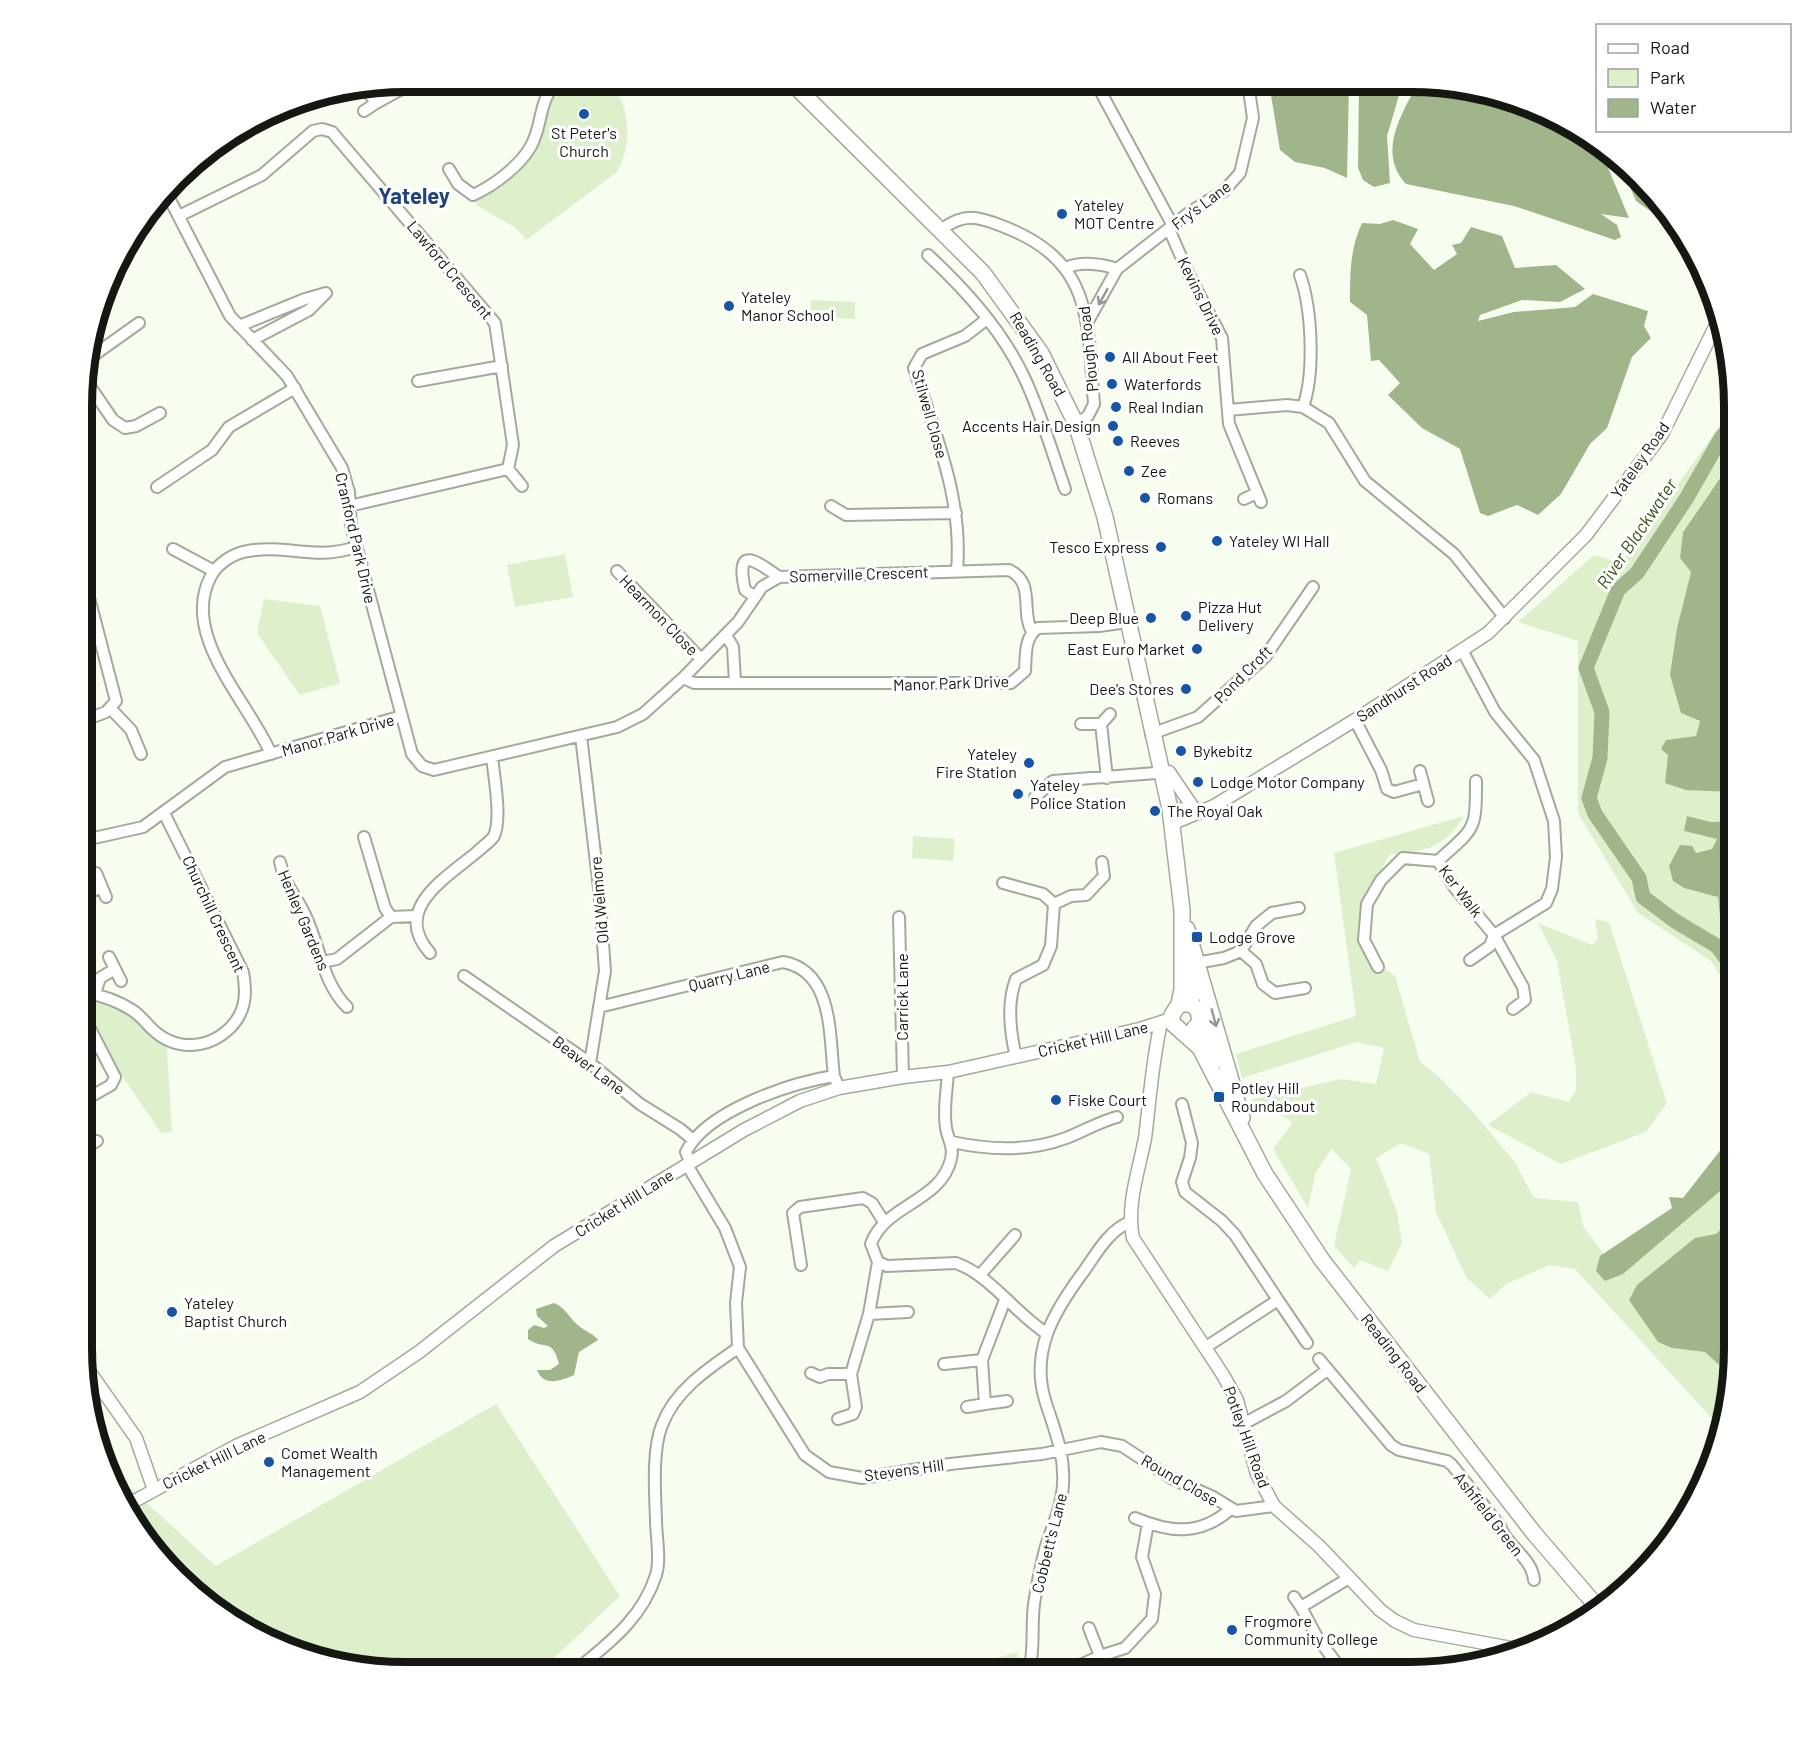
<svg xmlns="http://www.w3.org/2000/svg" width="1815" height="1753" viewBox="0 0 1815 1753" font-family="Barlow,sans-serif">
<rect width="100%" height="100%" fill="#f7fef0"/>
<path fill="#ddefcb" d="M 572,81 L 611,82 C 630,107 633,144 617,172 L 526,240 L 516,228 L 476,205 L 476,202 L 497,189 L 516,172 L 546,103 Z
M 811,300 L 855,302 L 855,319 L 810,317 Z
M 1733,407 L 1733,450 L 1723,474 L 1683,531 L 1680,558 L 1691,572 L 1677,628 L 1681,713 L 1700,721 L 1696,736 L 1666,740 L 1733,792 L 1733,821 L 1711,822 L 1688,816 L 1684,831 L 1717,839 L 1712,849 L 1695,853 L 1684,888 L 1718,896 L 1720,917 L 1727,929 L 1733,930 L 1733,995 L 1711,961 L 1638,913 L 1578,813 L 1578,641 L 1518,622 L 1594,555 L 1622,563 Z
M 565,554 L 573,597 L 515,607 L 507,565 Z
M 264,599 L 320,606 L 340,683 L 300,695 L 257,633 Z
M 1464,816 C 1444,849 1424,851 1389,855 L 1364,903 L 1370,958 L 1395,976 L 1420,1062 L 1439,1077 L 1474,1113 L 1514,1161 L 1534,1198 L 1578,1202 L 1583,1226 L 1608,1260 L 1721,1168 L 1733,1148 L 1733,1218 L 1716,1234 L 1672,1348 L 1705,1352 L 1731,1376 L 1718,1425 L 1575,1269 L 1549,1265 L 1506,1284 L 1490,1299 L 1466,1277 L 1436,1212 L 1429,1154 L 1401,1143 L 1376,1158 L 1397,1212 L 1402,1243 L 1388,1271 L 1360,1260 L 1354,1268 L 1334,1246 L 1351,1169 L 1332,1149 L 1316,1172 L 1308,1208 L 1273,1149 L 1293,1122 L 1251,1100 L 1341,1079 L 1376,1084 L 1384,1048 L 1357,1042 L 1242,1078 L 1236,1054 L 1356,1016 L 1334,853 Z
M 913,836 L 955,839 L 953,861 L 912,858 Z
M 1595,919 L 1609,922 L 1667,1103 L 1646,1132 L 1561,1164 L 1488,1125 L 1531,1092 L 1569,1102 L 1576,1090 L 1576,1068 L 1557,961 L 1538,923 L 1592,945 L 1598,939 Z
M 92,998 L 133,1015 L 167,1048 L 172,1132 L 161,1133 L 121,1074 L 86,1011 Z
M 87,1396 L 109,1469 L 216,1566 L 496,1404 L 620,1596 L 540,1671 L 385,1671 L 262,1638 L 192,1592 L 148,1545 L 98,1452 Z
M 1017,1652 L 1020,1671 L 982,1671 L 979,1663 Z"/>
<path fill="#a1b58b" d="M 1269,83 L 1349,83 L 1347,178 L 1325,168 L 1295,162 L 1280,150 Z
M 1359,83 L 1397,84 L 1400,92 L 1387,136 L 1390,183 L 1374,187 L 1363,180 L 1358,168 Z
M 1411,84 L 1452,84 L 1571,124 L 1601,151 L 1629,218 L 1601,214 L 1617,225 L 1621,237 L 1615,240 L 1514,206 L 1406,184 C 1379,155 1398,121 1413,92 Z
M 1622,168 L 1667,208 L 1673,219 L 1666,222 L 1636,201 Z
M 1393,220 L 1418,229 L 1410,244 L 1434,270 L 1457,254 L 1452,245 L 1461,243 L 1471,227 L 1502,236 L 1515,268 L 1556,265 L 1585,289 L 1560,302 L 1522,300 L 1480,315 L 1478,321 L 1514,312 L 1575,307 L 1593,294 L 1648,311 L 1644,326 L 1651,338 L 1632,357 L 1607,428 L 1590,444 L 1561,494 L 1538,515 L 1517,505 L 1488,516 L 1480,513 L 1460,449 L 1422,428 L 1388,395 L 1400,383 L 1379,360 L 1371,361 L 1367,315 L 1350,302 C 1350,273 1350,249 1362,223 L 1380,224 Z
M 1733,450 L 1733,792 L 1686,790 L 1665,783 L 1668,755 L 1661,749 L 1666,740 L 1696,736 L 1700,721 L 1681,713 L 1670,675 L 1677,628 L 1691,572 L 1680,558 L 1683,532 L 1723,474 Z
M 1687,816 L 1711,822 L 1733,821 L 1733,930 L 1727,929 L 1720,917 L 1718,897 L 1684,888 L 1673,881 L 1669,866 L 1680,845 L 1692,846 L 1696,853 L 1712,849 L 1717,839 L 1684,831 Z
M 1733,1134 L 1733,1180 L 1623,1274 L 1605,1281 L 1596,1271 L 1600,1256 L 1672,1208 L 1669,1197 L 1683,1198 Z
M 1733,1218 L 1733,1368 L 1731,1376 L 1705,1352 L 1672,1348 L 1658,1342 L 1629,1300 L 1637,1285 L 1695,1238 L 1716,1234 Z
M 554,1303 C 566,1308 569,1318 579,1326 C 586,1332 593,1333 598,1340 L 579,1352 L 574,1375 C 561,1381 543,1387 537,1370 L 550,1370 L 559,1364 C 552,1337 546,1351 528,1339 L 528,1330 L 534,1325 L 544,1328 L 548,1326 L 537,1316 L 536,1309 Z"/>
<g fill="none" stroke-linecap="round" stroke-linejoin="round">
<path stroke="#a1b58b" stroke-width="15" d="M 1733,424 L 1721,438 L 1686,499 L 1637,573 L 1618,590 L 1586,668 L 1602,712 L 1600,758 L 1589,798 L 1595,814 L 1639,878 L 1643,897 L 1675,921 L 1717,946 L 1733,968"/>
<defs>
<path id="minor" d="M 1096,83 L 1173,226
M 365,88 L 376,103 L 416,81
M 364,111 L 376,103
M 449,169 L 458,184 L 473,195 C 493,186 520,166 531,146 C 543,125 538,99 558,81
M 166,192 L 230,316 L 287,376 L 342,468 L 349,492 L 351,526 L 412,754 L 422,766 L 434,770 L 617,727 L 643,714 L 683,678 L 694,683 L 1011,683 L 1025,671 C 1026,656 1024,637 1038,628 L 1099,626 L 1128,622
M 179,216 L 262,175 L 313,131 L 322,129 L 332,132 L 495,323 L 513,445 L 508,469 L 349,506
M 942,229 C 964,213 977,216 1002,226 C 1094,261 1087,320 1094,404 L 1088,416 L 1076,424
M 1169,229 L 1189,275 L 1222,338 L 1229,424 L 1261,502
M 928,255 C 966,290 1002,330 1024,377 C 1041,413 1052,452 1065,489
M 1066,268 C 1080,261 1103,264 1117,269
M 1300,275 C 1312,309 1315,373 1303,407 L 1329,423 L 1365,481 L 1454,554 L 1505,618
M 1087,323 L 1117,269 L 1190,212 L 1224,191 L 1240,173 L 1253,118 L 1248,83
M 239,326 L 305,299 L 326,293 L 309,310 L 252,340
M 87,360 L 139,323
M 418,381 L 502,366
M 87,382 L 113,420 L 125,428 L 136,426 L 160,413
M 1228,410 L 1287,405 L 1303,407
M 508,469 L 522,486
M 157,487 L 212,450 L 229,427 L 295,388
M 1244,499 L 1257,493
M 831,506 L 846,515 L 956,513
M 173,549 L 214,571
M 617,571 L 701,659
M 957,571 C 963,498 936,437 914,368 L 922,354 L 965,336 L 987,319
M 754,596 L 745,590 C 735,545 755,560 779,577
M 726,635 L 733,647 L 735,682
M 1462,650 L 1495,712 L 1534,760 L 1554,821 L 1556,857 L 1552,889 L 1546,903 L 1494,935 L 1490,946 L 1470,960
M 683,678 L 738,622 L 762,587 L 779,577 L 1009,570 C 1036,583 1020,611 1032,632
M 111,709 L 131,730 L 141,754
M 85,720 L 106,712 L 116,701 L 86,586
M 1355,720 L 1381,770 L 1387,789 L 1394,792 L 1423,784
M 1081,724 L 1101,724 L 1107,778
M 1101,724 L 1110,714
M 1151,734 L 1198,717 L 1265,657 L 1313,587
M 581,736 L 599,888 L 605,971 L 590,1063
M 271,754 C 249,702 179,635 211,576 C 218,563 234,553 248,551 C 288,544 315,561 356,547
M 1420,771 L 1428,801
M 1035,797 L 1053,781 L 1169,772
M 364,837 L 385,908 L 391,917
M 85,840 L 143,827 L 225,767 L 402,716
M 1438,861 C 1475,827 1476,832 1476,781
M 280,862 C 285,887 297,896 306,917 C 320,947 323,983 347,1007
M 96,873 L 106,897
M 1003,883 L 1043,894 L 1054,904 L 1051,946 L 1043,965 L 1016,979 C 1007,1002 1010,1032 1016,1057
M 84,895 L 102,887
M 1054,904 L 1071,896 L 1086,895 L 1104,876 L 1102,862
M 899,917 L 903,1077
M 1241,951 L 1256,964 L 1263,984 L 1275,993 L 1305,988
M 430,953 C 391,909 446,878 477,852 C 482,847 490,842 494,836 C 502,818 494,777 492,757
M 109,957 L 121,981
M 322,962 L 337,959 L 391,917 L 416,916
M 1196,963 L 1224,958 L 1241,951 L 1256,926 L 1272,913 L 1299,908
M 1378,967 L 1364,940 L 1367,904 L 1381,880 L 1403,858 L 1438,861 L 1455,888 L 1494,935 L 1523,987 L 1525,1000 L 1513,1009
M 464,976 L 590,1063 L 640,1104 L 680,1129 L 692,1139
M 84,992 C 100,995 118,1001 132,1010 C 140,1015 145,1022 152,1029 C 175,1051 207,1050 230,1028 C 246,1012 247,993 243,972 L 164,813
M 95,994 L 100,978 L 115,969
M 599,1007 L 783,962 C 834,971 829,1036 834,1076 L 839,1088
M 83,1101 L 111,1085 L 115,1077 L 84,1017
M 1182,1104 L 1192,1143 L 1190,1158 L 1182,1182 L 1185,1192 L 1222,1221 L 1235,1235 L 1278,1300 L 1206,1347
M 952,1142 C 989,1150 1029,1152 1066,1138 C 1084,1131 1099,1122 1117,1117
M 83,1149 L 97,1141
M 690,1162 L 686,1152 C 706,1111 790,1083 834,1076
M 687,1165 L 725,1228 L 740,1267 L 736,1303 L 738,1348 L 805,1455 L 829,1472 L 862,1478 L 950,1464 L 1042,1454 L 1101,1442 L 1122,1446 L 1171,1478 L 1213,1497 L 1236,1511 L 1274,1506
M 878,1262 L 887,1266 L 956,1263 C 990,1275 1015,1313 1046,1333
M 801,1265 L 793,1213 L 800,1207 L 863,1198 L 872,1203 L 884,1222
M 980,1275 L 1015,1235
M 1005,1300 L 982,1360 L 985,1404 L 1007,1401
M 1278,1300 L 1307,1343
M 869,1314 L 908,1312
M 1319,1359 L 1391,1445 L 1399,1450 L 1447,1461 L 1452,1465 L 1500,1526 C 1506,1546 1532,1557 1534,1580
M 944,1364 L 982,1360
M 811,1373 L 820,1377 L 828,1374 L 851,1374
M 86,1391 L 101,1388
M 967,1407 L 985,1404
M 838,1419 L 853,1414 L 856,1407 L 851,1374 L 869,1314 L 878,1262 L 871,1244 C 884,1205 941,1202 951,1159 C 954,1146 948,1140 946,1128 C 943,1110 947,1090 948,1072
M 1243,1424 L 1286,1401 L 1327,1370
M 1135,1518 C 1171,1533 1200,1536 1231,1509
M 1294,1597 L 1301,1607
M 1089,1628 L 1100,1656 L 1125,1648 L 1152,1619 L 1155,1594 L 1142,1557 L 1148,1523
M 575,1671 C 609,1643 642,1619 656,1575 C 661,1560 656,1536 656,1520 C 655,1493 652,1449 662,1425 C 675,1390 709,1368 738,1348
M 1029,1671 C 1035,1649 1031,1627 1034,1604 C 1037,1584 1041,1564 1046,1546 C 1053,1525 1062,1505 1063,1484 C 1065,1453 1054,1429 1045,1400 C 1030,1350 1055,1310 1084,1271 C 1096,1254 1109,1230 1130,1222
M 1067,1671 L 1100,1656
M 1342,1671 L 1317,1637 L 1301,1607 L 1349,1578"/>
<path id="tertiary" d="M 1169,772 L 1194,809
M 1170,812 L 1188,808 L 1200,811
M 1171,824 L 1214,806 L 1355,720 L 1488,633 L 1586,535 L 1662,434 L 1720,317
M 1161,1023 C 1152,1061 1150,1099 1145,1138 C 1139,1170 1126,1205 1133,1238 L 1223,1375 L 1237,1400 L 1257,1474 L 1274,1506 L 1319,1546 L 1380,1610 L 1395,1621 L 1414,1630 L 1522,1650
M 82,1361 L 136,1438 L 154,1490
M 127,1505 L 236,1446 L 360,1392 L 419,1352 L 554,1246 L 744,1130 L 800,1101 L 839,1088 L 903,1077 L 948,1072 L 1140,1029 L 1171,1019"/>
<path id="secondary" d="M 791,82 L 983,273 L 1041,353 L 1076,424 L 1105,517 L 1170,809 L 1182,910 L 1182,990 L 1179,1004 L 1172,1015 L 1172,1023 L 1200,1048 L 1265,1174 L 1322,1260 L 1533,1532 L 1599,1609
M 1187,929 L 1242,1118
M 1179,1004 L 1191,1004 L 1198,1010 L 1200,1022 L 1194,1029
M 1191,1004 L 1196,963
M 1200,1022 L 1216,1060"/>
</defs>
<use href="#minor" stroke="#a3aa9c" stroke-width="14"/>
<use href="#tertiary" stroke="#a3aa9c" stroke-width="15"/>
<use href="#secondary" stroke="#a3aa9c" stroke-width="18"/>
<use href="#minor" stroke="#fff" stroke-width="10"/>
<use href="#tertiary" stroke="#fff" stroke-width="12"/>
<use href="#secondary" stroke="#fff" stroke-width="15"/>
</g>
<defs><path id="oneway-shaft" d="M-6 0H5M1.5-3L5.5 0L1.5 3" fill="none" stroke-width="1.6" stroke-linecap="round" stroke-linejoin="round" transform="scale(1.5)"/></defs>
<g stroke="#969794">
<use href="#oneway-shaft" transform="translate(1103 297) rotate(119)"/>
<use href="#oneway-shaft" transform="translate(1214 1018) rotate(75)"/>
</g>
<g fill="#1654a4" stroke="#fff" stroke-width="2">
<circle cx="584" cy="114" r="6"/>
<circle cx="1062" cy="214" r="6"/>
<circle cx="729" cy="306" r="6"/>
<circle cx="1110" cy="357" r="6"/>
<circle cx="1112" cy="384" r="6"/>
<circle cx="1116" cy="407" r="6"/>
<circle cx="1113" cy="426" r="6"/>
<circle cx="1118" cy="441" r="6"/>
<circle cx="1129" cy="471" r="6"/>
<circle cx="1145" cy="498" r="6"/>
<circle cx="1217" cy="541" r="6"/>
<circle cx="1161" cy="547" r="6"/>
<circle cx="1186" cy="616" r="6"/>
<circle cx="1151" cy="618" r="6"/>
<circle cx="1197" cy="649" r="6"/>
<circle cx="1186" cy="689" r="6"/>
<circle cx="1181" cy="751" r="6"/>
<circle cx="1029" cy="763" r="6"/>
<circle cx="1198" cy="782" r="6"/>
<circle cx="1018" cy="794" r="6"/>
<circle cx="1155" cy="811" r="6"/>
<rect x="1191" y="931" width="12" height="12" rx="3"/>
<rect x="1213" y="1091" width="12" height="12" rx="3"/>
<circle cx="1056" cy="1100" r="6"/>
<circle cx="172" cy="1312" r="6"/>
<circle cx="269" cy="1462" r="6"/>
<circle cx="1232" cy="1630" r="6"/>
</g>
<g text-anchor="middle" stroke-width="6" stroke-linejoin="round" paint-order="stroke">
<g font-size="16" fill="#151712" stroke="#fff" text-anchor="start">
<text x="584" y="139" text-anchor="middle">St Peter's<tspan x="584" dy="18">Church</tspan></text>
<text x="1074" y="211">Yateley<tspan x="1074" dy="18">MOT Centre</tspan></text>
<text x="741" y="303">Yateley<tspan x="741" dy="18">Manor School</tspan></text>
<text x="1122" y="363">All About Feet</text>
<text x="1124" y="390">Waterfords</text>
<text x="1128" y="413">Real Indian</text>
<text x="1101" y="432" text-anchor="end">Accents Hair Design</text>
<text x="1130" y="447">Reeves</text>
<text x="1141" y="477">Zee</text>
<text x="1157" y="504">Romans</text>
<text x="1229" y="547">Yateley WI Hall</text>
<text x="1149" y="553" text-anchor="end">Tesco Express</text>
<text x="1198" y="613">Pizza Hut<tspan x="1198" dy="18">Delivery</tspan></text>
<text x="1139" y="624" text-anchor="end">Deep Blue</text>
<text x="1185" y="655" text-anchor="end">East Euro Market</text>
<text x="1174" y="695" text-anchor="end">Dee's Stores</text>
<text x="1193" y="757">Bykebitz</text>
<text x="1017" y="760" text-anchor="end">Yateley<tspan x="1017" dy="18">Fire Station</tspan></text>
<text x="1210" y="788">Lodge Motor Company</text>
<text x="1030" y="791">Yateley<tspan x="1030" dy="18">Police Station</tspan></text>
<text x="1167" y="817">The Royal Oak</text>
<text x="1209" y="943">Lodge Grove</text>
<text x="1231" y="1094">Potley Hill<tspan x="1231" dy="18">Roundabout</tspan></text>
<text x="1068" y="1106">Fiske Court</text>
<text x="184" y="1309">Yateley<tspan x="184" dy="18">Baptist Church</tspan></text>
<text x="281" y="1459">Comet Wealth<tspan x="281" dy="18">Management</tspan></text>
<text x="1244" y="1627">Frogmore<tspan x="1244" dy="18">Community College</tspan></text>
</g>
<g font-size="16" fill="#151712" stroke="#fff">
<text transform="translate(1201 205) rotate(-37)" y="6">Fry's Lane</text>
<text transform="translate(450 270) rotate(50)" y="6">Lawford Crescent</text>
<text transform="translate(1201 296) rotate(64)" y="6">Kevins Drive</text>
<text transform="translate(1088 349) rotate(-96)" y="6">Plough Road</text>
<text transform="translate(1038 354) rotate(60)" y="6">Reading Road</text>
<text transform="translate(930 414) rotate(74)" y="6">Stilwell Close</text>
<text transform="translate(1640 460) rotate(-55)" y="6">Yateley Road</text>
<text transform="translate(356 538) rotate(77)" y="6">Cranford Park Drive</text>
<text transform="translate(859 574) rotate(-2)" y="6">Somerville Crescent</text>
<text transform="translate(659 615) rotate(46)" y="6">Hearmon Close</text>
<text transform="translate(1243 674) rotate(-45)" y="6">Pond Croft</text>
<text transform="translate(951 683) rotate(-2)" y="6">Manor Park Drive</text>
<text transform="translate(1404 688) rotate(-33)" y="6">Sandhurst Road</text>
<text transform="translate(338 735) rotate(-16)" y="6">Manor Park Drive</text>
<text transform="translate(1461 891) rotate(53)" y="6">Ker Walk</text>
<text transform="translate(599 900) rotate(-95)" y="6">Old Welmore</text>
<text transform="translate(214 914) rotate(65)" y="6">Churchill Crescent</text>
<text transform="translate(304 920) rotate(67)" y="6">Henley Gardens</text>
<text transform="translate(729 976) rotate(-14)" y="6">Quarry Lane</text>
<text transform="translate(902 997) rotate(-90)" y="6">Carrick Lane</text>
<text transform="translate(1093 1039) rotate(-13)" y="6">Cricket Hill Lane</text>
<text transform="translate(589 1065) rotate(37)" y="6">Beaver Lane</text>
<text transform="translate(624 1203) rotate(-32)" y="6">Cricket Hill Lane</text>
<text transform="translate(1394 1353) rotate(52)" y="6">Reading Road</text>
<text transform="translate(1247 1437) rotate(70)" y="6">Potley Hill Road</text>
<text transform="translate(214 1460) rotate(-26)" y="6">Cricket Hill Lane</text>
<text transform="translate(904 1470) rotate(-8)" y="6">Stevens Hill</text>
<text transform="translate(1180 1480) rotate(30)" y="6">Round Close</text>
<text transform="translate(1489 1514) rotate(52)" y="6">Ashfield Green</text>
<text transform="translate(1049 1543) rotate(-76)" y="6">Cobbett's Lane</text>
</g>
<g font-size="18" font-style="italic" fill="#3a5314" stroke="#fff">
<text transform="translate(1637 534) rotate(-56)" y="6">River Blackwater</text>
</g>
<g font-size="22" font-weight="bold" fill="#1f457b" stroke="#fff">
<text x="414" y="204">Yateley</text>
</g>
</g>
<path d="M0 0H1815V1753H0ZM406 92H1410A314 314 0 0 1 1724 406V1348A314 314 0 0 1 1410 1662H406A314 314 0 0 1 92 1348V406A314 314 0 0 1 406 92Z" fill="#fff" fill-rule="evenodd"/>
<path fill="none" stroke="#151712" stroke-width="8" d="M406 92H1410A314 314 0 0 1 1724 406V1348A314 314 0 0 1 1410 1662H406A314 314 0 0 1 92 1348V406A314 314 0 0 1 406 92Z"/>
<rect x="1596" y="24" width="195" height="108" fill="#ffffff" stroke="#a1a2a0" stroke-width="1.5"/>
<rect x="1608" y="44" width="30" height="9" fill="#ffffff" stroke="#a1a2a0" stroke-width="1.5"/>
<text x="1650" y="54" font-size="18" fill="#151712">Road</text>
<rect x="1608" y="69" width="30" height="18" fill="#ddefcb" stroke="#a1a2a0" stroke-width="1.5"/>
<text x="1650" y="84" font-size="18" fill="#151712">Park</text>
<rect x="1608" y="99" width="30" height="18" fill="#a1b58b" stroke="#a1a2a0" stroke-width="1.5"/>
<text x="1650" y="114" font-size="18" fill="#151712">Water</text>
</svg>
